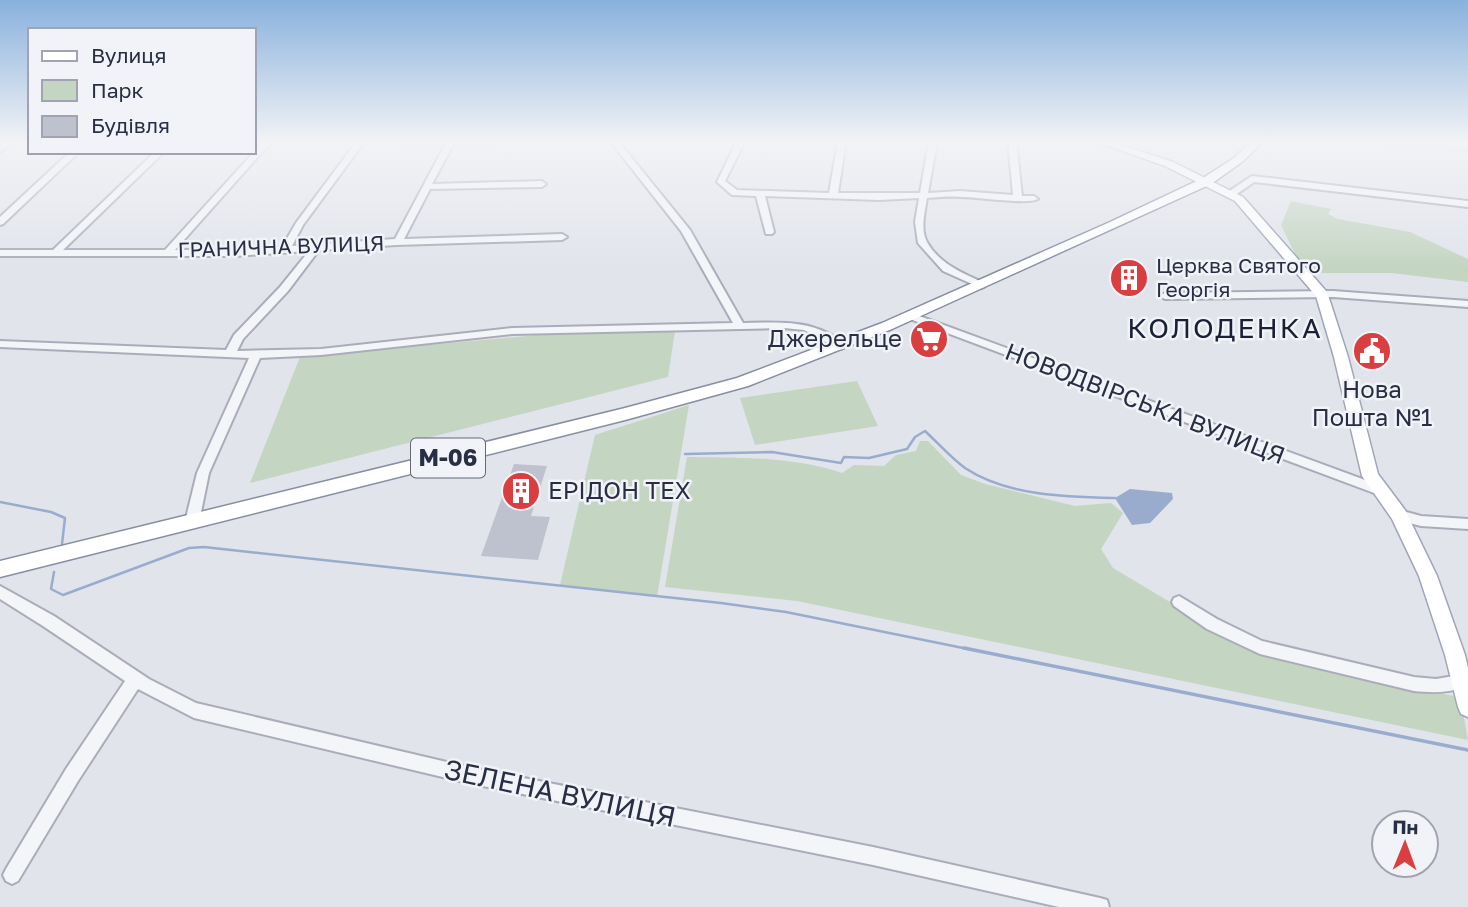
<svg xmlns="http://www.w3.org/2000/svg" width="1468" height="907" viewBox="0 0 1468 907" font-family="'Golos Text',sans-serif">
<rect width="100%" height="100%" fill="#e1e4eb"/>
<path fill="#c4d5c2" d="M 1306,141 L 1468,141 L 1468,152 Z
M 1291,201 L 1331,209 L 1328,214 L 1338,219 L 1410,232 L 1468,259 L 1468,282 L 1391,273 L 1314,273 L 1296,256 L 1281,225 Z
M 675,331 L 668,377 L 250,483 L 300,357 L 560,333 Z
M 857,381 L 878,426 L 755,445 L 740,398 Z
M 689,405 L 657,597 L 560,585 L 595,435 Z
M 920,441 L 928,441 L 961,475 L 985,484 L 1075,506 L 1111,503 L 1123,513 L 1101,549 L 1113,568 L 1247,648 L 1349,677 L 1460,697 L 1468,740 L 797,601 L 665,587 L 687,457 C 740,458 791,456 842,473 L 854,465 L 884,466 L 896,455 L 916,451 Z"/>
<path fill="#9aaccd" d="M 1130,489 L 1172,493 L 1173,499 L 1150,523 L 1132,525 L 1115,498 Z"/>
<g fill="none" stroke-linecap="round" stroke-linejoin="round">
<path stroke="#9aaccd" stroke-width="2.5" d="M 685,454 L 772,452 L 841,463 L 844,457 L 869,458 L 907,449 L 915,437 L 925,431 C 938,443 951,458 965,468 C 1007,496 1067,497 1115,498
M 0,502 L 51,512 L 65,518 L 62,544
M 54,572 L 51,589 L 63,595 L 189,548 L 204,547 L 721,603 L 786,612 L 973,650"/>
<path stroke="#9aaccd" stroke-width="3.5" d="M 964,648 L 1468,750"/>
</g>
<path fill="#bec2ce" d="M 514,464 L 547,466 L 531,516 L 550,517 L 538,560 L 481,556 Z"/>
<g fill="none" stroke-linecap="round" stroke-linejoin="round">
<defs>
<path id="minor" d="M 8,141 L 16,141 L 0,152 L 0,146 Z
M 264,141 L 272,141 L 175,250 L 234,250 L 282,247 L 296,223 L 357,141 L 365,141 L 303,225 L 292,246 L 395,239 L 446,143 L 396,143 L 392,141 L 500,141 L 496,143 L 454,143 L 432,184 L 542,181 L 546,184 L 542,187 L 430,189 L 404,239 L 562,234 L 567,237 L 562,240 L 396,245 L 319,250 L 288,291 L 243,339 L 237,351 L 321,349 L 512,328 L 733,323 L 681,231 L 610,141 L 618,141 L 690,230 L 743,323 C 781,322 817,319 846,346 L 841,349 L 837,348 L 804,330 L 784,328 L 512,334 L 321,355 L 260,358 L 209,473 L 199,522 L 197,526 L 187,526 L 185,522 L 197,473 L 249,358 L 0,347 L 0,341 L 226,350 L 234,335 L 280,287 L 309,251 L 234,256 L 0,256 L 0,250 L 53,250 L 155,152 L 164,152 L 63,250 L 165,250 Z
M 737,141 L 745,141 L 725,181 L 737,190 L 829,193 L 838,141 L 846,141 L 838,193 L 920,193 L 929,141 L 937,141 L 928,193 L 960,191 L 1013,195 L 1008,141 L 1016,141 L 1022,196 L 1034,196 L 1038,199 C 1027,205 978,197 961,197 C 950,196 939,197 927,198 C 925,211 920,230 927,242 C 939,264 963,273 984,283 L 984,287 L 981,288 L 943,271 L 918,243 L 915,222 L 919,198 L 879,200 L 765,196 L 774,232 L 772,234 L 766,234 L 756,196 L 732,195 L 717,182 Z
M 70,152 L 79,152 L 3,224 L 0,225 L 0,217 Z
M 1252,176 L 1468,201 L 1468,207 L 1254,182 L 1234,196 L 1228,196 L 1228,192 Z
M 1333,291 L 1468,301 L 1468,307 L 1333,297 L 1165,299 L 1160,296 L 1165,293 Z
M 911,313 L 1384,487 L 1385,490 L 1384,493 L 1374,493 L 907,318 L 907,314 Z
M 1399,510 L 1421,516 L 1468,519 L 1468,529 L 1421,526 L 1394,519 L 1392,515 L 1394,511 Z
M 0,586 L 54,616 L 149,679 L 196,703 L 468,767 L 873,847 L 1100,898 L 1107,900 L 1109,907 L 1059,907 L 873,865 L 468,783 L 194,718 L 138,689 L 78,781 L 18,881 L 12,884 L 6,881 L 3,875 L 6,869 L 66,769 L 125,681 L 43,626 L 0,599 Z
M 1179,596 L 1217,619 L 1262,641 L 1414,677 L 1436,679 L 1460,675 L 1465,677 L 1468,682 L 1465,687 C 1448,693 1432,693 1414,691 L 1260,654 L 1207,629 L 1174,606 L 1172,602 L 1174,598 Z"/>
<path id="major" d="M 1095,141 L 1109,141 L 1173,162 L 1243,197 L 1327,292 L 1348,357 L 1378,474 L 1405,510 L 1437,576 L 1465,655 L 1468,668 L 1468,717 L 1461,714 L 1458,707 L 1445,655 L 1419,576 L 1392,519 L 1362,476 L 1334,357 L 1316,296 L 1235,201 L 1165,166 Z"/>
<path id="highway" d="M 1252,141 L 1264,141 L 1242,162 L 1211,184 L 892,329 L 748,386 L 625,420 L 0,577 L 0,561 L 625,408 L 737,378 L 882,323 L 1110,222 L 1203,178 L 1234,158 Z"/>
</defs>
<use href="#minor" stroke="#aaadb9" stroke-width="4"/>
<use href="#major" stroke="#9fa6b8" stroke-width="3"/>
<use href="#highway" stroke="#878ea3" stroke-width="3"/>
<use href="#minor" fill="#f4f5f9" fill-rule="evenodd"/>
<use href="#major" fill="#fff" fill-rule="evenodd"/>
<use href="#highway" fill="#fff" fill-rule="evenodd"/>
</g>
<linearGradient id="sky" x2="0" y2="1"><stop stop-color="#89b1dd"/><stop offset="0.53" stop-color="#f2f3f6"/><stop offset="1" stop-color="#f2f3f6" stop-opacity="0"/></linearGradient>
<rect width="1468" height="268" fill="url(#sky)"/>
<defs>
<symbol id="building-disc" viewBox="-11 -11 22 22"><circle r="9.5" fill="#d93e40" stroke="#f1f3f8"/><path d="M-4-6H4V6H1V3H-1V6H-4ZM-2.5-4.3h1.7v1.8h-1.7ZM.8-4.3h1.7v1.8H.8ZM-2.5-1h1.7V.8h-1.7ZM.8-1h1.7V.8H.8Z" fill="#fff"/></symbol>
<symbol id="supermarket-disc" viewBox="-11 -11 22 22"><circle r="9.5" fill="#d93e40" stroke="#f1f3f8"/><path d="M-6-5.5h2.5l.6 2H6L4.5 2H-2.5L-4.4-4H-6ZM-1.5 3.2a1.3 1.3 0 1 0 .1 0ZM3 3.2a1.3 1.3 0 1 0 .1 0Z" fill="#fff"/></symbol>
<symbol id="civic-disc" viewBox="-11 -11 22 22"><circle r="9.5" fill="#d93e40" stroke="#f1f3f8"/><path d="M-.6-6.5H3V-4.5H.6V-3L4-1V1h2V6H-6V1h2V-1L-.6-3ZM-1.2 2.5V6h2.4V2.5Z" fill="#fff"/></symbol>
</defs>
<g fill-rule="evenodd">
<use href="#building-disc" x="1107" y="256" width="44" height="44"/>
<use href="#supermarket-disc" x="907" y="317" width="44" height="44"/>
<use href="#civic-disc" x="1350" y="329" width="44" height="44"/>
<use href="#building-disc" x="499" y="469" width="44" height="44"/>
</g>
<g text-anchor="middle" stroke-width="5" stroke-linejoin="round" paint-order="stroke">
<g font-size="21" fill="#282e44" stroke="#f1f3f8">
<text transform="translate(281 247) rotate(-2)" y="7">ГРАНИЧНА ВУЛИЦЯ</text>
</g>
<g font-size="21" fill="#282e44" stroke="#f1f3f8" text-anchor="start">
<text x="1156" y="273">Церква Святого<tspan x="1156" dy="24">Георгія</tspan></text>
</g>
<rect fill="#f1f3f8" stroke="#64697a" stroke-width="2" x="411" y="438.5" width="74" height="39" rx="5"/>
<g font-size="23" font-weight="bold" fill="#282e44">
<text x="448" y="466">М-06</text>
</g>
<g font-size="24" fill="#282e44" stroke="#f1f3f8" text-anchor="end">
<text x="902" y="347">Джерельце</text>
<text x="1372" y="398" text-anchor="middle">Нова<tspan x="1372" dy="28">Пошта №1</tspan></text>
<text x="548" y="499" text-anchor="start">ЕРІДОН ТЕХ</text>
</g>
<g font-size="24" fill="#282e44" stroke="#f1f3f8">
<text transform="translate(1145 404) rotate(21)" y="8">НОВОДВІРСЬКА ВУЛИЦЯ</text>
</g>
<g font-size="28" letter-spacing="2" fill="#1a2035" stroke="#f1f3f8">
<text x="1225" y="338">КОЛОДЕНКА</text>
</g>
<g font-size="28" fill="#282e44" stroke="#f1f3f8">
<text transform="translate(560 793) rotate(12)" y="10">ЗЕЛЕНА ВУЛИЦЯ</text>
</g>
</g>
<rect x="28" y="28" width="228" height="126" fill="#f1f3f8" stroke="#a1a4b0" stroke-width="2"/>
<rect x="42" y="51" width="35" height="10" fill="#ffffff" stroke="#a1a4b0" stroke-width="2"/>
<text x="91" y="63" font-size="21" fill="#282e44">Вулиця</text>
<rect x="42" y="80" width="35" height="21" fill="#c4d5c2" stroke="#a1a4b0" stroke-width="2"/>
<text x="91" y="98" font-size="21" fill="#282e44">Парк</text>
<rect x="42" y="116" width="35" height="21" fill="#bec2ce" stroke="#a1a4b0" stroke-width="2"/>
<text x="91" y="133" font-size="21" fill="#282e44">Будівля</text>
<g transform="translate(1405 844) rotate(1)"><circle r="33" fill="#f1f3f8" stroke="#a1a4b0" stroke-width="2"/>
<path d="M0-5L12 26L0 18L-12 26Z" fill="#d93e40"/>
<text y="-10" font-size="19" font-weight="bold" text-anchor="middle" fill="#282e44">Пн</text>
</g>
</svg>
